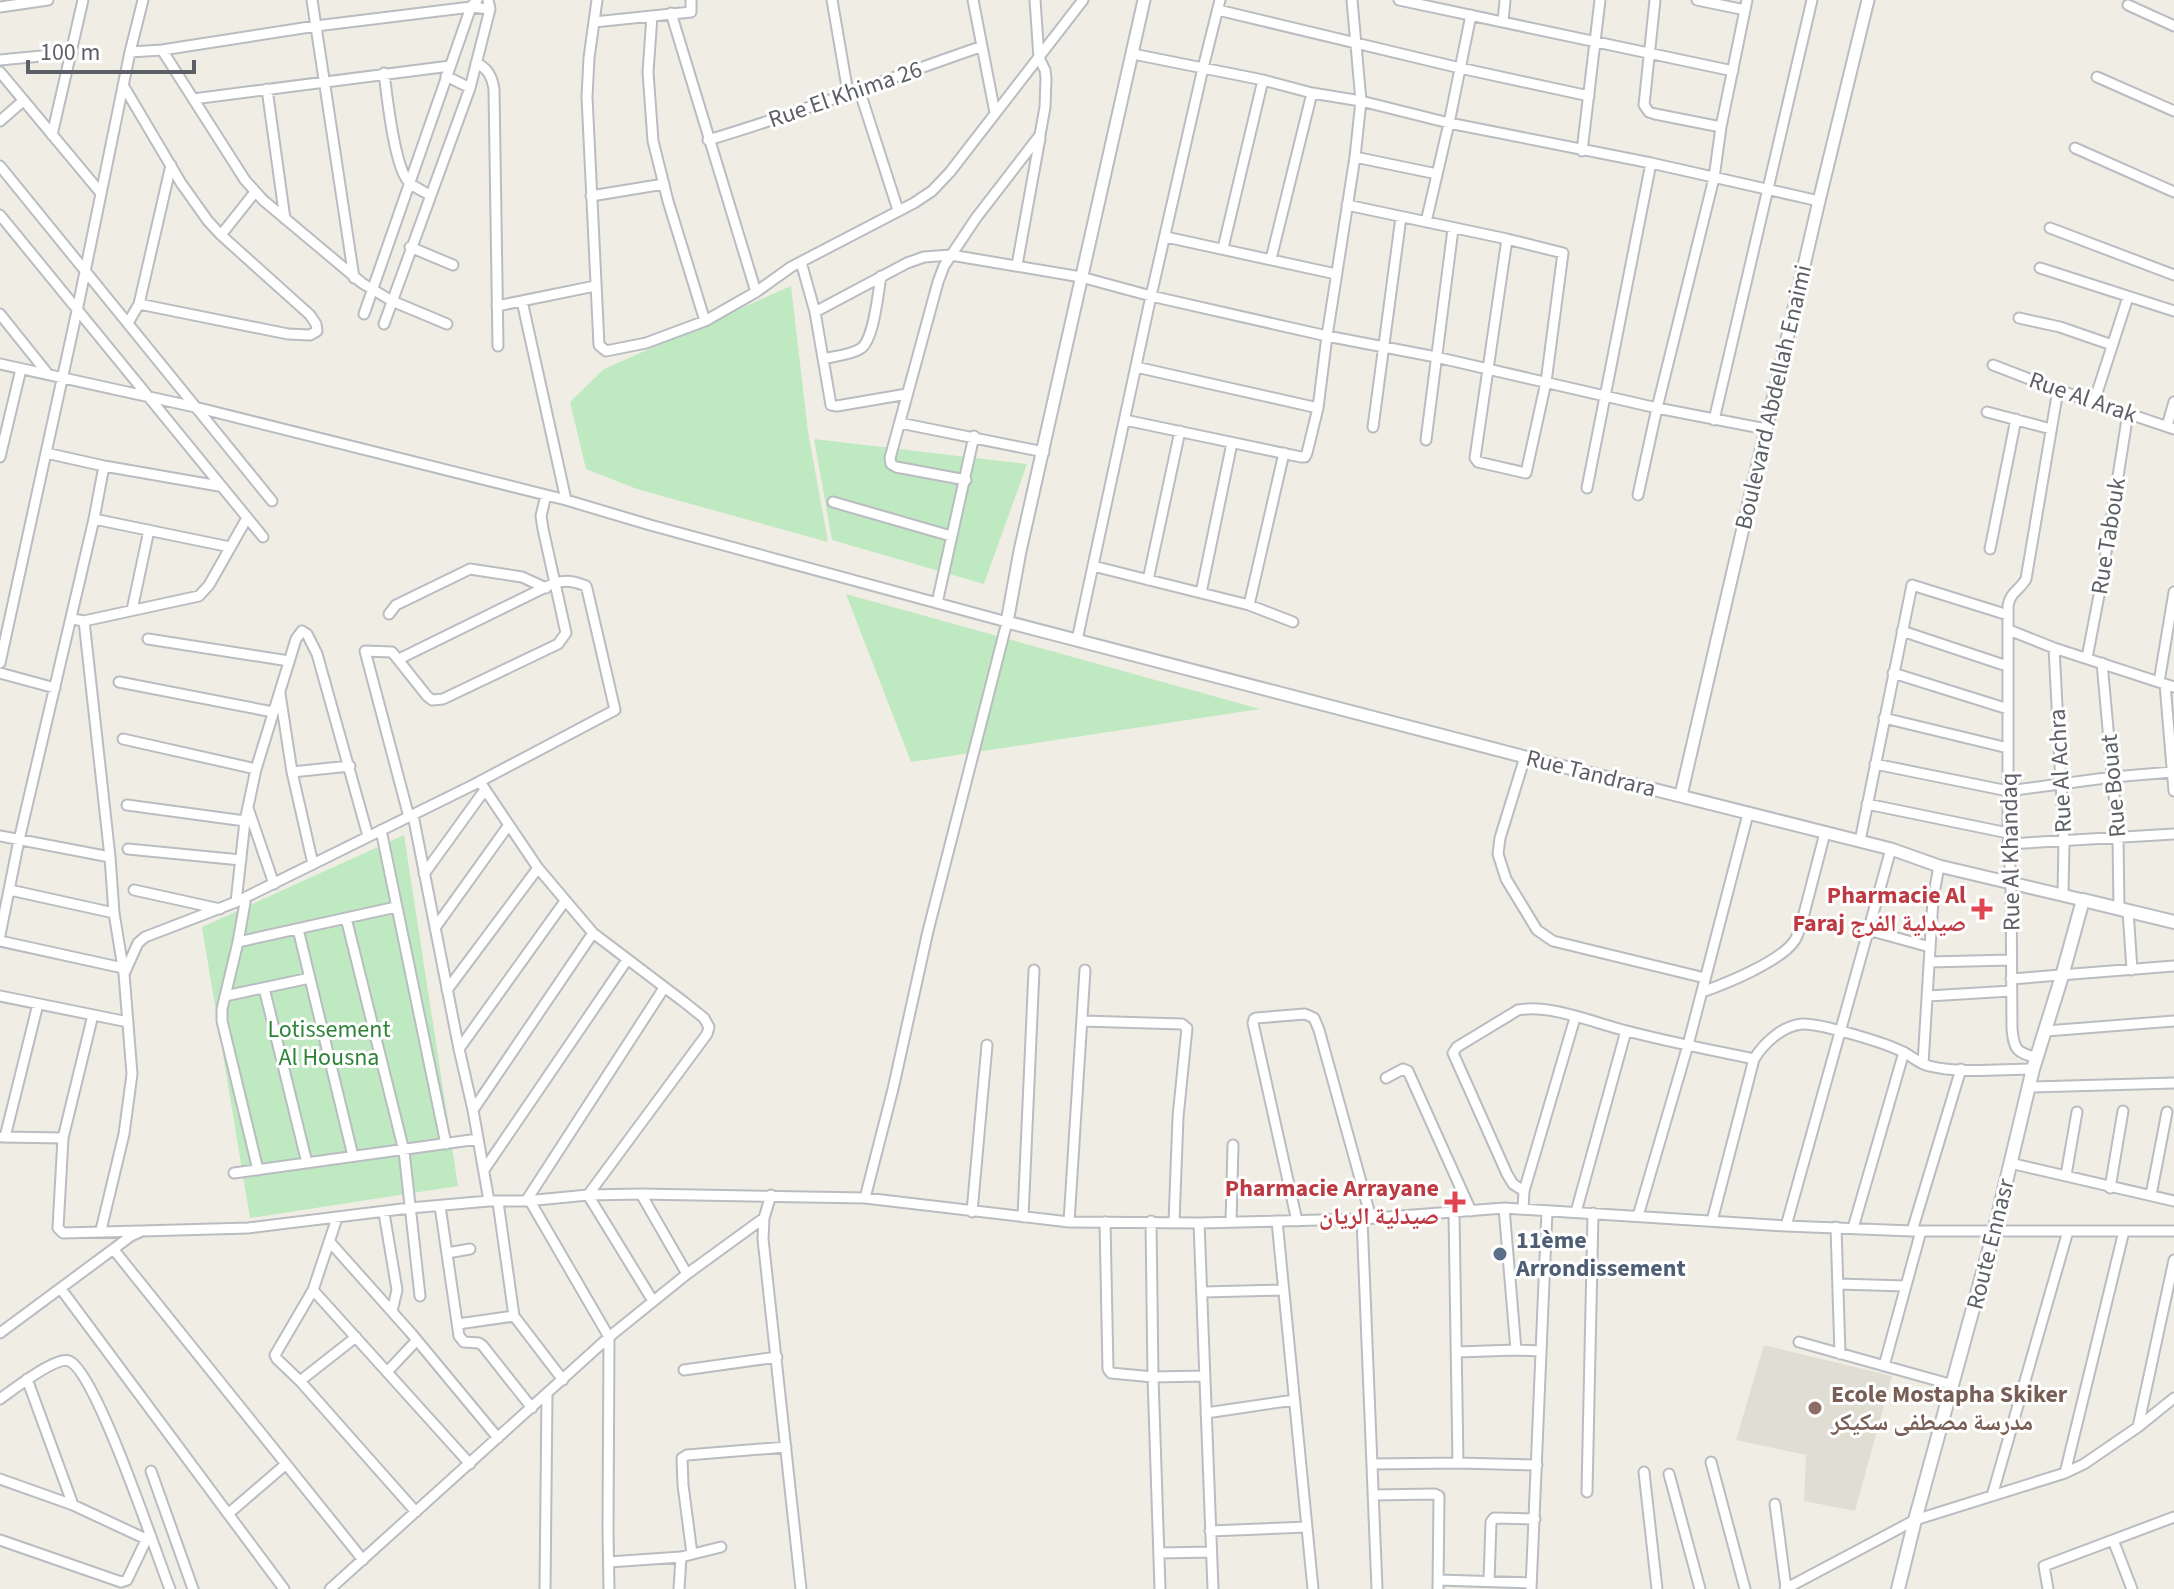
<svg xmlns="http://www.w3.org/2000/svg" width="2174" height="1589" viewBox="0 0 2174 1589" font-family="'Source Sans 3','Noto Naskh Arabic',sans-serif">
<rect width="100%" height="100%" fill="#f0eee4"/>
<path fill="#e0ddd3" d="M 1764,1345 L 1892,1376 L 1855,1511 L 1804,1501 L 1806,1455 L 1736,1440 Z"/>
<path fill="#bfe9c1" d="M 791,286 L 808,432 L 828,542 L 637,489 L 586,469 L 570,402 L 604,369 Z
M 814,439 L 1027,464 L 984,584 L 832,540 Z
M 846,594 L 1260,709 L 911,762 Z
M 404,835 L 458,1186 L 250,1218 L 202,927 Z"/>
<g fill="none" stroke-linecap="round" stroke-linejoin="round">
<defs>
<path id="minor" d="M 312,0 L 354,278
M 597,0 L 589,58 L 587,97 L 599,345 L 606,351 L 646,343 L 705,321 L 756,292 L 791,267 L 914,203 L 932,191 L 950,172 L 1083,0
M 832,0 L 848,93
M 973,0 L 995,113
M 1399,0 L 1733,71
M 1655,0 L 1644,105 L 1649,112 L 1655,114 L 1721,127
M 1697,0 L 1745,10
M 2128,5 L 2174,26
M 0,7 L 48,0
M 1218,10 L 1460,68 L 1589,96
M 671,13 L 756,292
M 652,16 L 648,72 L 653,141 L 668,201 L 705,321
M 594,22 L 691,12 L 691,0
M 1503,22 L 1505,0
M 162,50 L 245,180 L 263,200 L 362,283 L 392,301 L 447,324
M 130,52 L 162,50 L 316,26 L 471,7 L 490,9
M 1133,54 L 1263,80 L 1312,93 L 1361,101 L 1449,123 L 1651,163 L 1819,201
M 0,60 L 72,53
M 476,63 C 488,68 492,77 494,89 L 498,346
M 0,72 L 100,192
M 384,73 C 387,96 394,165 408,181 C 413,187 423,191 430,195
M 446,76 L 470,88
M 2097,77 L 2174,111
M 123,85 L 181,183 L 208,221 L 221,235 L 310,315 L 316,324 L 317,331 L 310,335 L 288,334 L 139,304
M 267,89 L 285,219
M 859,89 L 898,210
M 193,99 L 450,66
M 0,121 L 23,101
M 52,135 L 83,0
M 708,140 C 800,113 890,78 980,47
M 2075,148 L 2174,192
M 1582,151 L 1600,0
M 1355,157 L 1437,174
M 0,166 L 272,501
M 591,196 L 664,184
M 1347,205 L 1507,239 L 1563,253 L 1546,382 L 1526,473 L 1478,462 L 1475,458 L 1507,239
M 0,215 L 263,537
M 1426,222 L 1449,123 L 1471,15
M 2050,228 L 2174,275
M 221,235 L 255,192
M 1166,237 L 1336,274
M 410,247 L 453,265
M 1223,248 L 1263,80
M 1271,259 L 1312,93
M 801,262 L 815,312 L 831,405 L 837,406 L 907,394
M 1017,265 L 1040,138
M 2040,268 L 2174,311
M 522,301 L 566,500
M 497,306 L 595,286
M 815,312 L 907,263 L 924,257 L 951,255 L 1081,277 L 1151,296 L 1327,336 L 1436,357 L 1657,408 L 1766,429
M 0,314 L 48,374
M 364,314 L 471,7 L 477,0
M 2019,318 L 2060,327 L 2112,345
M 128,323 L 139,304 L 171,165
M 384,324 L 470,88 L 490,9 L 488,0
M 823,359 C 835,356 850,355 860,349 C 874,341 878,293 881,276
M 0,364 L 195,407 L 566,500 L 650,525 L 1007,622 L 928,931 L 893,1089 L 865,1198
M 1993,365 L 2058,390 L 2174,429
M 1136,367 L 1318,408
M 2094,402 L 2128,297
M 1987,412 L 2051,429
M 1125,420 L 1301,457 L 1305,457 L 1307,453 L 1318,408 L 1327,336 L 1355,157 L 1361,101 L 1352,0
M 1714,420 L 1812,0
M 900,423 L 1044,452
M 2167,426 L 2174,402
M 1373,427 L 1401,217
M 1426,440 L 1453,229
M 46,453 L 104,466 L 219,486
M 0,457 L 21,369
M 966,480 L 896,467 L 891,464 L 890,458 L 938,282 L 944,266 L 976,218 L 1040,135 L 1045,107 L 1046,78 L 1045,70 L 1039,58 L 1035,0
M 1587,488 L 1651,163
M 1638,495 L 1657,408 L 1714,178 L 1721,127 L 1747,0
M 833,502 L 951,536
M 94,519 L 230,547
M 1990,549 L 2016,419
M 1093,566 L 1249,605 L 1293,622
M 1148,580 L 1180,431
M 1201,593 L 1232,443
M 937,603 L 974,436
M 1249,605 L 1284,453
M 132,610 L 149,530
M 389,614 L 396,605 L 470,569 L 522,577 L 546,588
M 72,619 L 84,621 L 110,857 L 114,913 L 124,974 L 132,1074 L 124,1134 L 101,1230
M 84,621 L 199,596 L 209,585 L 247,518
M 2009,630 L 2054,648 L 2174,687
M 1902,631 L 2007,666
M 148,639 L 289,661
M 1077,640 L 1151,296 L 1203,68 L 1220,0
M 2054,648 L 2064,841 L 2063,894
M 2087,658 L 2100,590 L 2128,413
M 0,663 L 77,311 L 130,52 L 143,0
M 2102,663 L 2118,838 L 2119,909
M 0,673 L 55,688
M 1893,673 L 2008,709
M 119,682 L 273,712
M 2159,682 L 2174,592
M 2165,684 L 2174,791
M 280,694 L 292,772 L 313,864
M 1884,718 L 2008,748
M 123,739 L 256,769
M 1525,757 L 1500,838 L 1498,854 L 1506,879 L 1537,930 L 1553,941 L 1705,978
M 1875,764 L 2008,791 L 2113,777 L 2172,772
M 292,772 L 350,766
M 480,782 L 538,868 L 593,933 L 684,1002 L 704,1018 L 709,1027 L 707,1034 L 588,1195 L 653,1301
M 1867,804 L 2008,833
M 127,805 L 245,821
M 249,811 L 274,884
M 413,815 L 459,1049 L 473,1110 L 489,1201
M 409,817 L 365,651 L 392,652 L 427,696 L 432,700 L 443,699 L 558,644 L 566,633 L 543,529 L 541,516 L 546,495
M 381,830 L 446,1144
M 0,836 L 110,857
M 1860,841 L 1912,585 L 2008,615
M 2008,844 L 2174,834
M 128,849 L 241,860
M 424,874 L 484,791
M 10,890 L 114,913
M 134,890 L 220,909
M 246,897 L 238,942 L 222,1009 L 222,1021 L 258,1170
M 236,902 L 245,821 L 256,769 L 296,639 L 302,631 L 307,634 L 317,654 L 368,836
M 2128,911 L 2132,970
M 346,918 L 404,1151 L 420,1296
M 435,928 L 508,826
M 298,929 L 353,1156
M 1868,930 L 1930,947
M 0,935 L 19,840 L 94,519 L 104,466
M 0,941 L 123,968
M 238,942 L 396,907
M 1929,962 L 2011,960
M 124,974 L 138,943 L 145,937 L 236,902 L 473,785 L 615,710 L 587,589 L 586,586 C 573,581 567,580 554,583 L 399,659
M 2011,979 L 2174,966
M 264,988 L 307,1163
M 447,990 L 538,868
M 1702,992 C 1725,984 1782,961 1795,940 C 1797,937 1798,933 1800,929 L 1825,833
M 0,996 L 128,1022
M 225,996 L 310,978
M 1928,996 L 2011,991
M 93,1015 L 63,1138 L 58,1228 L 63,1233 L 140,1231
M 1082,1021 L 1182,1024 L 1187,1028 L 1178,1117 L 1174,1222
M 2046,1031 L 2174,1021
M 459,1049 L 565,901
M 2037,1058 C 2017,1052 2014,1051 2012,1029 L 2011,883 L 2008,833 L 2008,606 C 2010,592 2020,590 2026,579 L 2058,390
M 1923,1064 L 1933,899 L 1939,866
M 1386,1078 L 1403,1069 L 1408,1071 L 1471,1211
M 2029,1087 L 2174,1083
M 473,1110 L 593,933
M 2,1137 L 63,1138
M 5,1137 L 38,1004
M 2010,1163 L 2174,1201
M 484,1170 L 627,960
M 234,1173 L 478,1139
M 2066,1175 L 2077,1112
M 2110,1188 L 2123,1111
M 1524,1191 L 1513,1184 L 1507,1174 L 1453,1053 L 1457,1047 L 1518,1010 C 1551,1004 1594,1023 1627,1031 C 1669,1042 1711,1050 1754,1059 C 1764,1043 1782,1026 1802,1024 C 1820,1023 1886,1043 1903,1052 C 1912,1056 1919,1064 1929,1066 C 1962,1074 2000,1069 2033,1069
M 641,1194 L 687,1274
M 2151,1195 L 2167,1112
M 526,1201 L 664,988
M 530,1201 L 609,1337 L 608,1530 L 609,1589
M 498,1202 L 514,1316 L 563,1380
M 440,1206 L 459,1336 L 464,1342 L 479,1343 L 483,1346 L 532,1408
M 1504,1208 L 1516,1350
M 1523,1209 L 1524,1191 L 1575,1018
M 972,1212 L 987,1045
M 1576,1212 L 1626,1031
M 384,1213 L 397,1290 L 392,1311
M 1454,1213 L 1458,1463
M 1638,1216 L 1688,1045 L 1748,814
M 1023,1217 L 1034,970
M 337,1218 L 313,1290 L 275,1355 L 277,1359 L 300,1381 L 416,1512
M 764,1218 L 763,1239 L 801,1589
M 1362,1219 L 1377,1589
M 1151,1221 L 1153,1377 L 1160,1589
M 1277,1221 L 1313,1589
M 1297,1221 L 1253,1023 L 1254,1019 L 1256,1018 L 1305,1014 L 1314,1018 L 1319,1030 L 1371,1218
M 1712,1221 L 1754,1059
M 1069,1222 L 1085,970
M 1105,1222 L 1108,1369 L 1111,1373 L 1153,1377 L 1205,1376
M 1231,1222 L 1233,1145
M 1199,1223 L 1213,1589
M 1786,1226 L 1891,849
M 1836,1227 L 1840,1354
M 1853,1228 L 1904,1052
M 1912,1231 L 1961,1069
M 329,1241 L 411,1333 L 498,1438
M 114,1250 L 363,1560
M 447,1253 L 470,1249
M 1838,1284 L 1906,1286
M 61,1289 L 284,1589
M 313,1290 L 470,1464
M 1203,1292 L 1283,1290
M 458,1324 L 514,1316
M 0,1333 L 131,1236 L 142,1231 L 248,1228 L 410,1208 L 489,1201 L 526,1201 L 588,1195 L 641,1194 L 865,1198 L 1069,1222 L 1199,1223 L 1362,1219 L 1504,1208 L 1786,1226 L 1912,1231 L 2174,1231
M 1799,1342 L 1953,1385
M 1457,1352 L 1516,1350 L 1541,1351
M 1884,1366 L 1921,1231
M 684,1370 L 777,1357
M 387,1372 L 417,1340
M 27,1379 L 73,1505
M 300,1381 L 356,1337
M 0,1399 C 11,1391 56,1356 69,1361 C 96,1371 156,1554 170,1589
M 1206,1413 L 1294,1400
M 2138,1427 L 2174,1398
M 1711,1462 L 1745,1589
M 1372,1464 L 1458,1463 L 1537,1465
M 151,1471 L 193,1589
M 1644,1472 L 1657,1589
M 2065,1473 L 2124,1231
M 1669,1474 L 1700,1589
M 0,1479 L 73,1505 L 146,1539
M 1587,1492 L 1593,1213
M 1373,1495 L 1435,1494 L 1439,1496 L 1438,1589
M 1992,1496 L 2068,1231
M 1775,1504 L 1786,1588
M 228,1514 L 285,1465
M 1210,1531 L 1307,1527
M 0,1540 L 121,1582 L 127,1580 L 149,1534
M 2113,1540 L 2132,1589
M 1159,1553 L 1211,1552
M 692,1554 L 683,1485 L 682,1458 L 687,1455 L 786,1447
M 609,1562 L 681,1557 L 721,1547
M 1439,1580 L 1531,1583
M 1489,1581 L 1491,1522 L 1494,1518 L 1535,1519
M 330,1589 L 609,1337 L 687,1274 L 764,1218 L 771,1195
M 545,1589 L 547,1394
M 679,1589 L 681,1557
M 1531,1589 L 1547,1211
M 1785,1589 L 1915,1520 L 2065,1473 L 2084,1464 L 2138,1427 L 2174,1260
M 2048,1589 L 2044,1566 L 2174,1517"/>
<path id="tertiary" d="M 1144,0 L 1020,551 L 1007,622 L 1525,757 L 1891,849 L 1939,866 L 2083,900
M 1681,795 L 1819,201 L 1868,0"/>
<path id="secondary" d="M 1898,1589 L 1915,1520 L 1994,1232 L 2033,1069 L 2062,976 L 2083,900 L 2174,922"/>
</defs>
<use href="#minor" stroke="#b9bcc1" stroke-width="13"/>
<use href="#tertiary" stroke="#b9bcc1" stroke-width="15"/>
<use href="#secondary" stroke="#babdc3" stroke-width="16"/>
<use href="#minor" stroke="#fff" stroke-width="9"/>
<use href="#tertiary" stroke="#fff" stroke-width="11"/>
<use href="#secondary" stroke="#fff" stroke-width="12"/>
</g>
<g fill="#e0444e" stroke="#fff" stroke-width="3">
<path d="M1978 897h8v8h8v8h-8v8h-8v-8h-8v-8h8z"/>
<path d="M1451 1190h8v8h8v8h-8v8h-8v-8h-8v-8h8z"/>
</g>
<circle fill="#5c6f8a" stroke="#fff" stroke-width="3" cx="1500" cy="1254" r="8"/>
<circle fill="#8d6e63" stroke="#fff" stroke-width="3" cx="1815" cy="1408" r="8"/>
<g text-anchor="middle" stroke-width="6" stroke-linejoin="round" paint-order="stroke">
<g font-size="24" fill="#5c6066" stroke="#fff">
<text transform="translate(845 94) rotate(-19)" y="8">Rue El Khima 26</text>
<text transform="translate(1773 397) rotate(-77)" y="8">Boulevard Abdellah Enaimi</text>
<text transform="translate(2083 397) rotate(19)" y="8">Rue Al Arak</text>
<text transform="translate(2108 536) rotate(-81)" y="8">Rue Tabouk</text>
<text transform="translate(2060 771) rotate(-93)" y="8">Rue Al Achra</text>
<text transform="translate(1591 773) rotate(14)" y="8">Rue Tandrara</text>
<text transform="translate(2113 786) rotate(-95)" y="8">Rue Bouat</text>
<text transform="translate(2010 852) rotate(-91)" y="8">Rue Al Khandaq</text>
<text transform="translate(1990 1244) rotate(-76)" y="8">Route Ennasr</text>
</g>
<g font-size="24" font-weight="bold" fill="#be3a42" stroke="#fff" text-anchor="end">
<text x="1966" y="903">Pharmacie Al<tspan x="1966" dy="28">Faraj صيدلية الفرج</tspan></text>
<text x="1439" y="1196">Pharmacie Arrayane<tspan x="1439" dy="28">صيدلية الريان</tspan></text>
</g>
<g font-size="24" fill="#2e8337" stroke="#fff">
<text x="329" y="1037">Lotissement<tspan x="329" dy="28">Al Housna</tspan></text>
</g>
<g font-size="24" font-weight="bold" fill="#4e5e75" stroke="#fff" text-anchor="start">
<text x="1516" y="1248">11ème<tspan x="1516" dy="28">Arrondissement</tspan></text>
</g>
<g font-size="24" font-weight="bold" fill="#785e54" stroke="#fff" text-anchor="start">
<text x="1831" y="1402">Ecole Mostapha Skiker<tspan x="1831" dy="28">مدرسة مصطفى سكيكر</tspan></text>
</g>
</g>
<path d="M28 60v12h166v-12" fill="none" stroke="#5c6066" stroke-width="4"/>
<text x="40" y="60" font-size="24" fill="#5c6066" stroke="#ffffff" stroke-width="6" paint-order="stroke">100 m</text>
</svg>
